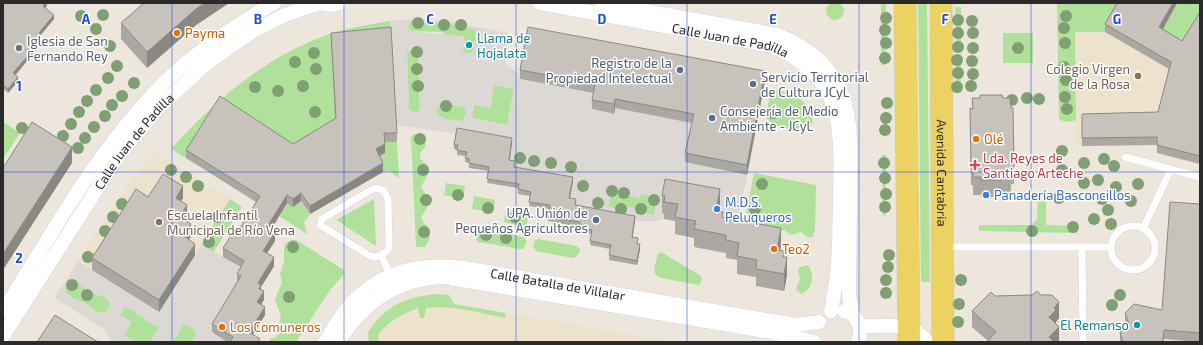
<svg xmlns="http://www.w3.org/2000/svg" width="1203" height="345" viewBox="0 0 1203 345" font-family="'Exo 2',sans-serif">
<rect width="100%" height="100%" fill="#ece6dc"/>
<path fill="#ede3cc" d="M 1075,3 L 1200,3 L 1200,164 L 1157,153 L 1157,145 L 1076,146 Z
M 154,152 L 230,199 L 159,312 L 78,261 L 127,186 Z
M 437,294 L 449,295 L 454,304 L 673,342 L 369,342 L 368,332 L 378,318 L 394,305 L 416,296 Z"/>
<path fill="#afe19a" d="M826 11a9 9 0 1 1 18 0a9 9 0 1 1-18 0Z
M 881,3 L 886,3 L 885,65 L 881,65 Z
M 918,3 L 927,3 L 930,282 L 921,282 Z
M 1057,3 L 1114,3 L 1136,15 L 1117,11 L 1105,32 L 1075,32 L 1076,120 C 1069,122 1065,123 1059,119 Z
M 1177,3 L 1200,3 L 1200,21 L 1183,49 L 1148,22 Z
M 955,7 L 961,7 L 961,42 L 956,42 Z
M 390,21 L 391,36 L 336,127 L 293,152 L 220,105 L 186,158 L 171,149 C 216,99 271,52 336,32 C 354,27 372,24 390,21 Z
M 409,22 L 443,23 L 474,29 L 476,34 L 473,53 L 469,54 L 464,53 L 442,32 L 411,31 L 408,28 Z
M 1003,33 L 1033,33 L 1033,63 L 1003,63 Z
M 413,48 L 418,50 L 420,108 L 418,112 L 415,113 L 409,109 L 407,52 Z
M 956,54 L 961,54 L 961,93 L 956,93 Z
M 494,85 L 514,89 L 507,125 L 472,118 L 474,105 L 490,108 Z
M 771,89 C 788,91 822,104 810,128 C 800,133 771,127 766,117 Z
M 443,103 L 464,107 L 467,114 L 462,121 C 453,121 439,120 436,111 L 438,106 Z
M 3,122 L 20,133 L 3,159 Z
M 414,134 L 422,135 L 426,143 L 425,147 L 420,153 L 420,158 L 426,165 L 429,172 L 421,187 L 428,198 L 430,203 L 421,217 L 423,222 L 429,228 L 430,238 L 425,247 L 416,247 L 411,137 Z
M 384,142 L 397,142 L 399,178 L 389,171 L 383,172 L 376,157 Z
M 882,155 L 886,155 L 886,216 L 883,215 Z
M 754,173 L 816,185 L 815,230 L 812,237 L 807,237 L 801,232 L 791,235 L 784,230 L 777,232 L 746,223 L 745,220 Z
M 446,183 L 465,186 L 463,199 L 444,195 Z
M 611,189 L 627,192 L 627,195 L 640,198 L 641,194 L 657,197 L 654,215 L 638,212 L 638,209 L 625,207 L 625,210 L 608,207 Z
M 474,196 L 495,200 L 493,213 L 472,209 Z
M 230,199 L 242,207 L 213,253 L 201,245 Z
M 374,199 L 376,246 L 336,220 Z
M 301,201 L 310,215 L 304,222 L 307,234 L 276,214 L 286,202 Z
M 1038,201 L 1046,201 L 1046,225 L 1077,226 L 1077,233 L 979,231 L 979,225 L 1032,225 L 1037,219 Z
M 506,209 L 529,213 L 526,227 L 504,222 Z
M 479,229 L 524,237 L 527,242 L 523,249 L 520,249 L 478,242 L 475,236 Z
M 539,239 L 576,246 L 580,249 L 580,252 L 576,257 L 573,258 L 536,251 L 533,246 L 535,240 Z
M 291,240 L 296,240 L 344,270 L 345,273 L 330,290 L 296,342 L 269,342 L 271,338 L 275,338 L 281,331 L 279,323 L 281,317 L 275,299 L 282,283 L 280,274 L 284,261 L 284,248 L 285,244 Z
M 661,252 L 701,276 L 702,279 L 699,285 L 661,278 L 655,274 L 654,268 L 658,254 Z
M 808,265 C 815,274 813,290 801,294 L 796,289 L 800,278 L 798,270 L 800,267 Z
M 72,282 L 78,282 L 91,293 L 105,297 L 109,302 L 109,308 L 105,312 L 97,313 C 88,303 72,301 65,291 L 67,285 Z
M 437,294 L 449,295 L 454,304 L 506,313 L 505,318 C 480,313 452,305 426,308 L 424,318 L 420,318 L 418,308 C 400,315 391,320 378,334 L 379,342 L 369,342 L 368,332 C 387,305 405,297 437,294 Z
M 125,306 L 159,328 L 150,342 L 135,342 L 124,335 L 120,315 Z
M 186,324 L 195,330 L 196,334 L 191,342 L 173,342 L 183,325 Z"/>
<path fill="#dcd8d3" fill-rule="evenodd" d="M 410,19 L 444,21 L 508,33 L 505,61 L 507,65 L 521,75 L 520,79 L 595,93 L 593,110 L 614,114 L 615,108 L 694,123 L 686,162 L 747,175 L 735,238 L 717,223 L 720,207 L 662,213 L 665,214 L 664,219 L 657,221 L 635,221 L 579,210 L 514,171 L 505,163 L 510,158 L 512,142 L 397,125 L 390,21 ZM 409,22 L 443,23 L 474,29 L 476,34 L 473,52 L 466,54 L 463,51 L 465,38 L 462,36 L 411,31 L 408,28 ZM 416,48 L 418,50 L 420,108 L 418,112 L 415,113 L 409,109 L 407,52 L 410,49 ZM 494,85 L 514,89 L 507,125 L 472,118 L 474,105 L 490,108 ZM 443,103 L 464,107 L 467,114 L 462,121 L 442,118 L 438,115 L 436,111 L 438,106 ZM 611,189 L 627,192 L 627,195 L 640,198 L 641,194 L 657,197 L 654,215 L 638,212 L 638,209 L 625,207 L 625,210 L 608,207 Z
M 201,245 L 241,267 L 241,285 L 212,332 L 227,342 L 191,342 L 196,334 L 195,330 L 186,324 L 183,325 L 173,342 L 150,342 L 159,328 L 125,306 L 120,315 L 132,322 L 124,335 L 135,342 L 110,342 L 107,333 L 102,328 L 55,298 L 78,261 L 159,312 ZM 72,282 L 78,282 L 91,293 L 105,297 L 109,302 L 109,308 L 105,312 L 97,313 L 86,303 L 70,297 L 65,290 L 67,285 Z"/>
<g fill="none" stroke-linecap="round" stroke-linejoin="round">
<defs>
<path id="service" d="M 1125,157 L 1200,177
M1111 248a22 22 0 1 1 44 0a22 22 0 1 1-44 0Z
M 1143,229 L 1171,169
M 945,247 L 1111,247
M 1082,247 L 1083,342
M 381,255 L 387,251 L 389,246 L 388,199 L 384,191 L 377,188 L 371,190 L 322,219 L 320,225 L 370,256 L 375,257 L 381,255 L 391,276"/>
<g id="minor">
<path d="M 319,3 L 332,5 L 339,3"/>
<path id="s1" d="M 540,3 L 773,46 C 846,79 841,130 840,199 C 839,220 840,242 838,263 C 837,279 834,295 831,311"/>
<path d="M 602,3 L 778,35 C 856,68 851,120 850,192 C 850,227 849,261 849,296 L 853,315"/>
<path d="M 844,311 C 858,315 864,329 858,342"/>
<path d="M 3,312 C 50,237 93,157 155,92 C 189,56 231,28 274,3"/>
<path d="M 860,326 C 882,327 913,320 927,342"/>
<path id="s2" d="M 3,336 L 118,156 L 159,107 L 206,64 L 250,33 L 285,15 L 320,3"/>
<path id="s3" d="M 325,342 C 333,329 341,315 351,304 C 382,270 420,263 464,268 L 795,325 L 819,322"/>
<path d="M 338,342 C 363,303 395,279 444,277 L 776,333 L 814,342"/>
</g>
<g id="primary">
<path d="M 905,3 L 909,342"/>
<path id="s4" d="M 941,3 L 943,342"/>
</g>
</defs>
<use href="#service" stroke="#d1d4e2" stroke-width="8"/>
<use href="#minor" stroke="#d1d4e2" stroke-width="15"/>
<use href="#primary" stroke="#c8c8c8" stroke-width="23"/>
<use href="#service" stroke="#fff" stroke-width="7"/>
<use href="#minor" stroke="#fff" stroke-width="14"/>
<use href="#primary" stroke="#ecd260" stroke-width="22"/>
</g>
<g fill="#809f72">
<circle cx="103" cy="15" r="6"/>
<circle cx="81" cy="16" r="6"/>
<circle cx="1066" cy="16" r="6"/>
<circle cx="886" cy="18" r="6"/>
<circle cx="958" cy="20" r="6"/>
<circle cx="972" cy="21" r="6"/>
<circle cx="418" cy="23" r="6"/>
<circle cx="444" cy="25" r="6"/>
<circle cx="461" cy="25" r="6"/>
<circle cx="1064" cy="28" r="6"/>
<circle cx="96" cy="29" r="6"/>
<circle cx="885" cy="30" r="6"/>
<circle cx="958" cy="33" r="6"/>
<circle cx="973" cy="33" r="6"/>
<circle cx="886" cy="43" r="6"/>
<circle cx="1065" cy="43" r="6"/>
<circle cx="110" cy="46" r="6"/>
<circle cx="958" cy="47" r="6"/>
<circle cx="973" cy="48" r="6"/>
<circle cx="1018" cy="48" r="6"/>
<circle cx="417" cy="52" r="6"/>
<circle cx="314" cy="53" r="6"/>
<circle cx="885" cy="58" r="6"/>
<circle cx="957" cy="60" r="6"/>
<circle cx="972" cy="61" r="6"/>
<circle cx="295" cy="62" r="6"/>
<circle cx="117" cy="66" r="6"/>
<circle cx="1064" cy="67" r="6"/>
<circle cx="316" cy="69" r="6"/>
<circle cx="417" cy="69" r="6"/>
<circle cx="958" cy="73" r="6"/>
<circle cx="973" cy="74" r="6"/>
<circle cx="108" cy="78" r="6"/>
<circle cx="1066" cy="80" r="6"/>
<circle cx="134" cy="83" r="6"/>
<circle cx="303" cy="86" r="6"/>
<circle cx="418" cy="86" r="6"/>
<circle cx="971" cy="86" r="6"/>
<circle cx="255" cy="87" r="6"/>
<circle cx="957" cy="87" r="6"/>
<circle cx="96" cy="90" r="6"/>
<circle cx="278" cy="91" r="6"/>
<circle cx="122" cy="96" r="6"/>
<circle cx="1065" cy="97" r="6"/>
<circle cx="1027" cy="98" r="6"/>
<circle cx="1039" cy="99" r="6"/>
<circle cx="1012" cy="100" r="6"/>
<circle cx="87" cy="101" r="6"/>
<circle cx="887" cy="103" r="6"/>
<circle cx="112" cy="105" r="6"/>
<circle cx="446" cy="106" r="6"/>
<circle cx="1067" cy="109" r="6"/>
<circle cx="79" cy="112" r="6"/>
<circle cx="315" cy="112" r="6"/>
<circle cx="773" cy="113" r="6"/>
<circle cx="105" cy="116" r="6"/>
<circle cx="886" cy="118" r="6"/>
<circle cx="71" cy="124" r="6"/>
<circle cx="94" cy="127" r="6"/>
<circle cx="22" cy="128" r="6"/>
<circle cx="885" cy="130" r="6"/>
<circle cx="63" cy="136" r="6"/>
<circle cx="85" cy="138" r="6"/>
<circle cx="420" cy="139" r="6"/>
<circle cx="78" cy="148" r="6"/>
<circle cx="1062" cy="151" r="6"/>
<circle cx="520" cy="158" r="6"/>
<circle cx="1104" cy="159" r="6"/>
<circle cx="534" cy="161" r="6"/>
<circle cx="551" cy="163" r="6"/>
<circle cx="884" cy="163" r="6"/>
<circle cx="1084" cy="163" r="6"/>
<circle cx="1114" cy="166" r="6"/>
<circle cx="571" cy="167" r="6"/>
<circle cx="171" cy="170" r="6"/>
<circle cx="423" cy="170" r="6"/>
<circle cx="1062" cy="170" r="6"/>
<circle cx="186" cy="177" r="6"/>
<circle cx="885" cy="178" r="6"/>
<circle cx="1098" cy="180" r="6"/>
<circle cx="1084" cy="183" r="6"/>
<circle cx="762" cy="184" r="6"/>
<circle cx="1138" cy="184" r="6"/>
<circle cx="198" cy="186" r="6"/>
<circle cx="583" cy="186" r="6"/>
<circle cx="1116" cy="187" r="6"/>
<circle cx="612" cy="191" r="6"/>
<circle cx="624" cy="193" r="6"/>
<circle cx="886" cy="194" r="6"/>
<circle cx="458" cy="195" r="6"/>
<circle cx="1059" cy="198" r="6"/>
<circle cx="1102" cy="199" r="6"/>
<circle cx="426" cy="200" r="6"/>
<circle cx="654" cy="200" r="6"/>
<circle cx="1131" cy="201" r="6"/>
<circle cx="598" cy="203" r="6"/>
<circle cx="122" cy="204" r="6"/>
<circle cx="885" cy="207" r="6"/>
<circle cx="488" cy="208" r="6"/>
<circle cx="621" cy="209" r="6"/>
<circle cx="641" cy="209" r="6"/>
<circle cx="755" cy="209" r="6"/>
<circle cx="1108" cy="210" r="6"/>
<circle cx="113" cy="217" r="6"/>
<circle cx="218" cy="217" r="6"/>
<circle cx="515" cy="217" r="6"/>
<circle cx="1094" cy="219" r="6"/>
<circle cx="1111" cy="224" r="6"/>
<circle cx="1073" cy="227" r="6"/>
<circle cx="105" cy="231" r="6"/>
<circle cx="1032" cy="231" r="6"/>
<circle cx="424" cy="232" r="6"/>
<circle cx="486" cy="235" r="6"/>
<circle cx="506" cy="238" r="6"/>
<circle cx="209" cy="242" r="6"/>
<circle cx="293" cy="247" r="6"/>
<circle cx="889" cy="255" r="6"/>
<circle cx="88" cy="257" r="6"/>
<circle cx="888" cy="267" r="6"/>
<circle cx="886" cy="280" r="6"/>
<circle cx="961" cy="280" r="6"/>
<circle cx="72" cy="285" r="6"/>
<circle cx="886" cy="293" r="6"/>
<circle cx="87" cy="295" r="6"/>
<circle cx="1120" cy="295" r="6"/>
<circle cx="289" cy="297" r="6"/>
<circle cx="959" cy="304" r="6"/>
<circle cx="1112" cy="305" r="6"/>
<circle cx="958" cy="322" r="6"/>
</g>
<path fill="#aba7a2" d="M 3,3 L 47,3 L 47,6 L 45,8 L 54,19 L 41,34 L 41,39 L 36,44 L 37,49 L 16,75 L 18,81 L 8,93 L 3,89 Z
M 144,3 L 229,3 L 196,25 L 147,68 L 121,39 L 121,23 Z
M 1114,3 L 1177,3 L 1163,29 L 1182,41 L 1200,12 L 1200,164 L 1157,153 L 1157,145 L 1082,146 L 1082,114 L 1158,112 L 1169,69 L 1105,32 L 1105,24 L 1116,4 Z
M 331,33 L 397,133 L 397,142 L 385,142 L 385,153 L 380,156 L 383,172 L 310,214 L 301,201 L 293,207 L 287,203 L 271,230 L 275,241 L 267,253 L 274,266 L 261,287 L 261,290 L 264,300 L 261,304 L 265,315 L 253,334 L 260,342 L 227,342 L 212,332 L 212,324 L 237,283 L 237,274 L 241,267 L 223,257 L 223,248 L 237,233 L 256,202 L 186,158 L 186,150 L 293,144 L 335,119 Z
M 520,70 L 765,81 L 747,175 L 685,162 L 685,153 L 692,123 L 615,108 L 614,114 L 592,109 L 592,100 L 594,93 L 520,79 Z
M 970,108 L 1014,167 L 1014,184 L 1011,184 L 1011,194 L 1003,194 L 1003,197 L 981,197 L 981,195 L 973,195 L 973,185 L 971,185 Z
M 512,142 L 510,160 L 515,165 L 515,167 L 573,181 L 570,198 L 576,204 L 575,205 L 635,221 L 632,237 L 640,249 L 637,265 L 609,260 L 610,249 L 590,245 L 592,234 L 579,232 L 579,227 L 548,221 L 549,209 L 529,206 L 530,196 L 518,194 L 518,188 L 487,183 L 489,171 L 469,168 L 469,163 L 465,162 L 466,156 L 457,155 L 457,150 L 454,149 L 454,145 Z
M 662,196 L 720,207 L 719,211 L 723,217 L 781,246 L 780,250 L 784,257 L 787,275 L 784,291 L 756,286 L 756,277 L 737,274 L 737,260 L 726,258 L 726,253 L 694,247 L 694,238 L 675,234 L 675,221 L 664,219 L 664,214 L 662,213 Z
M 148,197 L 183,198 L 181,201 L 187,216 L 185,220 L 191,236 L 189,239 L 195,255 L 159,312 L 92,270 L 92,258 Z
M 1200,204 L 1200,342 L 1164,339 L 1163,342 L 1120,342 L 1120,332 L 1127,326 L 1125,321 L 1125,313 L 1162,310 Z
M 995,296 L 1059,318 L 1056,322 L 1056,324 L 1059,342 L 988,341 L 972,327 L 972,311 Z"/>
<path fill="#8b8884" d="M 46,3 L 47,3 L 47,6 L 43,10 L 43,6 Z
M 205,3 L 229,3 L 196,25 L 147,68 L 147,52 L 196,9 Z
M 1173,3 L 1177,3 L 1159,36 L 1159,27 Z
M 54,15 L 54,19 L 39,37 L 39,33 Z
M 41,34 L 41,39 L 34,47 L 34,43 Z
M 37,45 L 37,49 L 13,77 L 13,73 Z
M 765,71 L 765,81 L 747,175 L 747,165 Z
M 18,77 L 18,81 L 8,93 L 8,89 Z
M 615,99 L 615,108 L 614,114 L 614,104 Z
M 512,138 L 512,142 L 509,164 L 509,160 Z
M 385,144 L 385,153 L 376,157 L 376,149 Z
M 72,147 L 72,163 L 3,270 L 3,254 Z
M 383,163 L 383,172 L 310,214 L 310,206 Z
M 573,177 L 573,181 L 569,202 L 569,198 Z
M 183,186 L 183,198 L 176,209 L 176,198 Z
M 720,189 L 720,207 L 716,228 L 716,211 Z
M 301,193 L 301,201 L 293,207 L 293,199 Z
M 287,195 L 287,203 L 267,236 L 267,227 Z
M 187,205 L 187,216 L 180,228 L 180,217 Z
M 635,216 L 635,221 L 632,241 L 632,237 Z
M 191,224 L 191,236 L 184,247 L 184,236 Z
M 781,228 L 781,246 L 777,267 L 777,250 Z
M 275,232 L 275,241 L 263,259 L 263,251 Z
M 195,244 L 195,255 L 159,312 L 159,300 Z
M 640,244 L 640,249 L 637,265 L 637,261 Z
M 274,257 L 274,266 L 261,287 L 261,293 L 259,297 L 258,283 Z
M 787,257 L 787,275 L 784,291 L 784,274 Z
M 264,291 L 264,300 L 257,311 L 257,302 Z
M 1059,302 L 1059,318 L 1056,322 L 1056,326 L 1049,317 L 1054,308 Z
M 265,307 L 265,315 L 249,341 L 249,332 Z
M 1059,327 L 1059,342 L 1049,342 L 1049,337 Z"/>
<path fill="#c7c2bc" stroke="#8b8884" d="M 3,3 L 46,3 L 43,6 L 54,15 L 39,33 L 41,34 L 34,43 L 37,45 L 13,73 L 18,77 L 8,89 L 3,85 Z
M 144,3 L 205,3 L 196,9 L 147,52 L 121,23 Z
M 1117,3 L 1173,3 L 1159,27 L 1182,41 L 1200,12 L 1200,156 L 1157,145 L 1157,137 L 1082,138 L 1082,114 L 1158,112 L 1171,62 L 1105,24 Z
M 391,27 L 397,133 L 384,133 L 385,144 L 376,149 L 383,163 L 310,206 L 301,193 L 293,199 L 287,195 L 267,227 L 275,232 L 263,251 L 274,257 L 258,283 L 261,285 L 259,289 L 264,291 L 257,302 L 265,307 L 249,332 L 260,339 L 258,342 L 230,342 L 233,337 L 212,324 L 241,276 L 237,274 L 244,261 L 223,248 L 234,231 L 237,233 L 260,196 L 186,150 L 220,96 L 293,144 L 336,118 L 331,33 Z
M 528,27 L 765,71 L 747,165 L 685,153 L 694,114 L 615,99 L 614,104 L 592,100 L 595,84 L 520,70 Z
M 980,95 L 1002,95 L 1003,98 L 1010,98 L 1011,108 L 1013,108 L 1014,167 L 1011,167 L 1011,177 L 1003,177 L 1003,180 L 981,180 L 981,177 L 973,177 L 973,167 L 971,167 L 970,108 L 973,109 L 972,98 L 980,98 Z
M 32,122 L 72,147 L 3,254 L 3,168 Z
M 457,128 L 512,138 L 509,160 L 515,161 L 514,167 L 573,177 L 569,198 L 576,199 L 575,205 L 635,216 L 632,237 L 638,238 L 637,244 L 640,244 L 637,261 L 609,255 L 611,245 L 590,241 L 592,230 L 579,228 L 580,222 L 548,217 L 550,205 L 529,202 L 531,192 L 518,189 L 519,184 L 487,179 L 489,167 L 469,163 L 469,159 L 465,158 L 467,152 L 457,150 L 458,145 L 454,145 Z
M 163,174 L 183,186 L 176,198 L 187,205 L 180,217 L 191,224 L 184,236 L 195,244 L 159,300 L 92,258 L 136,189 L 148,197 Z
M 665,179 L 720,189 L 716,211 L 723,212 L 722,217 L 781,228 L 777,250 L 784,251 L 783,257 L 787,257 L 784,274 L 756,269 L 757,260 L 737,256 L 739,243 L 726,240 L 726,235 L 694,229 L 696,221 L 675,217 L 678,204 L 664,202 L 665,196 L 662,196 Z
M 1170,202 L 1200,204 L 1200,333 L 1164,330 L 1163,340 L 1161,342 L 1123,342 L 1120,332 L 1129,324 L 1125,313 L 1134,304 L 1162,310 Z
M 1037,291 L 1041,295 L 1052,295 L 1059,302 L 1054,308 L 1056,310 L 1049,317 L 1059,327 L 1049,337 L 1054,342 L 987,342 L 996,332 L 972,311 L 991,292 L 995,296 L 1032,295 Z
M 55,315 L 98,342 L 37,342 Z"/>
<path fill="none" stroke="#1d4ed8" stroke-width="1" stroke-opacity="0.55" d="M 172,3 L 172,342M 344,3 L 344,342M 516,3 L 516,342M 687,3 L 687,342M 859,3 L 859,342M 1031,3 L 1031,342M 3,172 L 1200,172"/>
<g fill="#e8710a" stroke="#fff" stroke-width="1.5">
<circle cx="177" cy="33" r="4"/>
<circle cx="976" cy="139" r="4"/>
<circle cx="774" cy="249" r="4"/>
<circle cx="222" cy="327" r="4"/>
</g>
<g fill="#0f9aa8" stroke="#fff" stroke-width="1.5">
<circle cx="469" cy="45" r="4"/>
<circle cx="1137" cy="325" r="4"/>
</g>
<circle fill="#6b7280" stroke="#fff" stroke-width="1.5" cx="19" cy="48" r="4"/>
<g fill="#5c6f8a" stroke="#fff" stroke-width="1.5">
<circle cx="680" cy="70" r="4"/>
<circle cx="753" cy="84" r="4"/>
<circle cx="712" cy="118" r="4"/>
<circle cx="596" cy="220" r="4"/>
</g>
<g fill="#8d6e63" stroke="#fff" stroke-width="1.5">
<circle cx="1138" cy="76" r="4"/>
<circle cx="159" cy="222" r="4"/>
</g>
<path fill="#e0444e" stroke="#fff" stroke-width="1.5" d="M973 159h4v4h4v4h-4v4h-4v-4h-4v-4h4z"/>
<g fill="#3f7fe0" stroke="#fff" stroke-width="1.5">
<circle cx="986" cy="195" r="4"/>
<circle cx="717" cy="209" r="4"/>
</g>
<g text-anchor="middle" stroke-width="3" stroke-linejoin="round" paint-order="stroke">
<g font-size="13" fill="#c56008" stroke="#fff" text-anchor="start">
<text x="185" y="38">Payma</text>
<text x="984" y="144">Olé</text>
<text x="782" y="254">Teo2</text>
<text x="230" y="332">Los Comuneros</text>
</g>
<g font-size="13" fill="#0d838f" stroke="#fff" text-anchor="start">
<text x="477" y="43">Llama de<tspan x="477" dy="15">Hojalata</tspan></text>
<text x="1129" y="330" text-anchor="end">El Remanso</text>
</g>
<g font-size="13" fill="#5b616d" stroke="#fff" text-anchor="start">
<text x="27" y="46">Iglesia de San<tspan x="27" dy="15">Fernando Rey</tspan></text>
</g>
<g font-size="13" fill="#2a2a2a" stroke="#fff">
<text dy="5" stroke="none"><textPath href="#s1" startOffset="194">Calle Juan de Padilla</textPath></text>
<text dy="5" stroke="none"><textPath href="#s2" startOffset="235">Calle Juan de Padilla</textPath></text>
<text dy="5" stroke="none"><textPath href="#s4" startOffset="170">Avenida Cantabria</textPath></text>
<text dy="5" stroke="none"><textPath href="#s3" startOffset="265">Calle Batalla de Villalar</textPath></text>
</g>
<g font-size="13" fill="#4e5e75" stroke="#fff" text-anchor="end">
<text x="672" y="68">Registro de la<tspan x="672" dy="15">Propiedad Intelectual</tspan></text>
<text x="761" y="82" text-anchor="start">Servicio Territorial<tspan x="761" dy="15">de Cultura JCyL</tspan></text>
<text x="720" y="116" text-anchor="start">Consejería de Medio<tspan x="720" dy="15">Ambiente - JCyL</tspan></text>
<text x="588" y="218">UPA. Unión de<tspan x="588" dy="15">Pequeños Agricultores</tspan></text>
</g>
<g font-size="13" fill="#785e54" stroke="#fff" text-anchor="end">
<text x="1130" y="74">Colegio Virgen<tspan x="1130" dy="15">de la Rosa</tspan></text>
<text x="167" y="220" text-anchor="start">Escuela Infantil<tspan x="167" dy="15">Municipal de Río Vena</tspan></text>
</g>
<g font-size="13" fill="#be3a42" stroke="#fff" text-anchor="start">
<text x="983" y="163">Lda. Reyes de<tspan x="983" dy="15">Santiago Arteche</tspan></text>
</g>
<g font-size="13" fill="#366cbe" stroke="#fff" text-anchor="start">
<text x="994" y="200">Panadería Basconcillos</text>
<text x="725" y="207">M.D.S.<tspan x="725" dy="15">Peluqueros</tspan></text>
</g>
</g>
<g font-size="13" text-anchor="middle" font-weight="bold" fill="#1d4ed8" stroke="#fff" stroke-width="3" stroke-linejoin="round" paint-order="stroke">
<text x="86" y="24">A</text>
<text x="258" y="24">B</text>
<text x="430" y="24">C</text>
<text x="602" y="24">D</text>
<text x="773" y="24">E</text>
<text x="945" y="24">F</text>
<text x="1117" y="24">G</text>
<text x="19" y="91">1</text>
<text x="19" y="263">2</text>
</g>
<rect width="1203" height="345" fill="none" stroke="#2a2a2a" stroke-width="8"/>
</svg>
